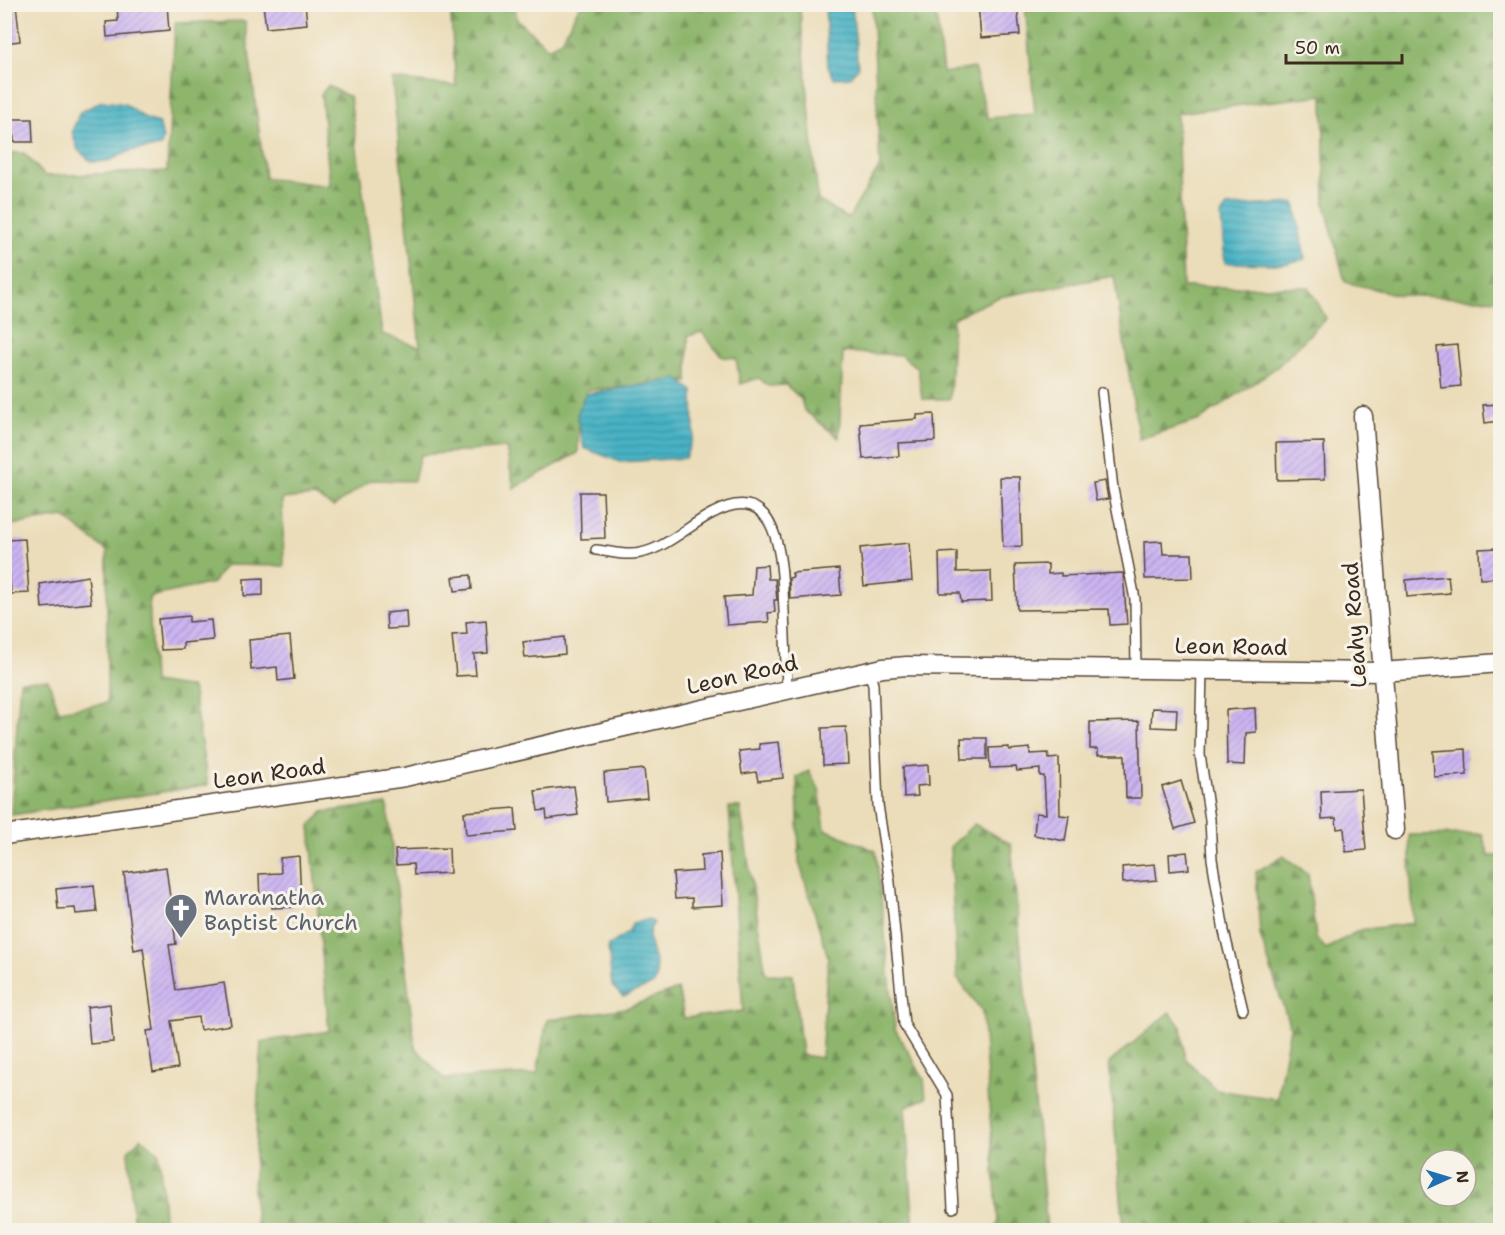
<svg xmlns="http://www.w3.org/2000/svg" width="1505" height="1235" viewBox="0 0 1505 1235" font-family="'Shantell Sans',sans-serif">
<defs>
<pattern id="forest-firs" width="22" height="20" patternUnits="userSpaceOnUse" patternTransform="scale(1.5)"><rect width="22" height="20" fill="#8db56c"/><path d="M5 1l3.5 6h-7zM16 11l3.5 6h-7z" fill="#749358"/></pattern>
<pattern id="water-rules" width="6" height="5" patternUnits="userSpaceOnUse" patternTransform="scale(1.5)"><rect width="6" height="5" fill="#47b2c5"/><path d="M0 2.5h6" fill="none" stroke="#3c919f"/></pattern>
<pattern id="building-hatch" width="6" height="6" patternUnits="userSpaceOnUse" patternTransform="scale(1.5)"><rect width="6" height="6" fill="#ccb5f3"/><path d="M-1 1l2-2M0 6l6-6M5 7l2-2" fill="none" stroke="#a793c4"/></pattern>
</defs>
<rect width="100%" height="100%" fill="#f7f3e8"/>
<filter id="ink" filterUnits="userSpaceOnUse"><feTurbulence type="fractalNoise" baseFrequency=".0167" numOctaves="2"/><feDisplacementMap in="SourceGraphic" scale="12" xChannelSelector="R" yChannelSelector="G"/><feConvolveMatrix kernelMatrix="1 2 1 2 8 2 1 2 1" color-interpolation-filters="sRGB"/></filter>
<filter id="wash" filterUnits="userSpaceOnUse"><feTurbulence type="fractalNoise" baseFrequency=".008" numOctaves="4" result="noise"/><feDisplacementMap in="SourceGraphic" scale="24" xChannelSelector="R" yChannelSelector="G"/><feGaussianBlur stdDeviation="1.35" result="paint"/><feColorMatrix in="noise" values="0 0 0 0 0 0 0 0 0 0 0 0 0 0 0 0 0 1.4 0 .05"/><feComposite in="paint" operator="in"/></filter>
<g filter="url(#wash)">
<rect width="100%" height="100%" fill="#ebddb9"/>
<path fill="url(#forest-firs)" stroke="#647045" stroke-width="1.5" fill-rule="evenodd" d="M 769,4 L 800,10 L 818,200 L 848,219 L 880,166 L 872,5 L 935,5 L 943,73 L 974,68 L 988,118 L 1035,114 L 1025,5 L 1500,5 L 1500,300 L 1399,295 L 1345,282 L 1325,205 L 1323,95 L 1177,113 L 1183,287 L 1309,287 L 1326,318 L 1277,367 L 1200,420 L 1139,439 L 1114,276 L 999,297 L 953,318 L 950,399 L 922,399 L 918,369 L 901,355 L 843,352 L 839,438 L 804,410 L 801,399 L 786,385 L 768,386 L 759,378 L 740,384 L 736,358 L 722,357 L 702,332 L 688,336 L 688,382 L 587,390 L 579,418 L 578,453 L 514,488 L 506,448 L 420,455 L 414,481 L 371,480 L 333,507 L 315,496 L 282,499 L 284,566 L 225,565 L 213,583 L 149,597 L 153,682 L 192,688 L 208,785 L 11,815 L 20,681 L 48,680 L 59,711 L 107,703 L 107,551 L 64,517 L 5,526 L 4,153 L 24,153 L 45,176 L 167,171 L 175,23 L 245,21 L 265,178 L 330,186 L 321,94 L 328,86 L 350,97 L 382,334 L 420,347 L 392,79 L 456,86 L 450,5 L 515,5 L 517,19 L 548,48 L 561,41 L 580,5 Z
M 809,771 L 819,789 L 825,829 L 876,851 L 895,1029 L 924,1079 L 926,1098 L 905,1107 L 914,1230 L 257,1230 L 253,1191 L 261,1042 L 329,1031 L 310,826 L 323,812 L 387,804 L 415,1047 L 444,1079 L 537,1074 L 547,1020 L 626,1008 L 678,989 L 684,1018 L 743,1011 L 729,807 L 740,807 L 766,974 L 793,975 L 802,1055 L 821,1058 L 828,957 L 799,862 L 797,777 Z
M 974,824 L 1011,844 L 1047,1230 L 994,1230 L 998,1222 L 982,1011 L 957,978 L 950,847 Z
M 1482,834 L 1489,856 L 1500,856 L 1500,1230 L 1124,1230 L 1109,1063 L 1170,1012 L 1181,1027 L 1185,1058 L 1216,1090 L 1277,1099 L 1290,1027 L 1260,935 L 1256,872 L 1283,856 L 1308,874 L 1316,938 L 1326,949 L 1360,930 L 1413,923 L 1409,835 ZM 1430,1160 L 1466,1160 L 1466,1196 L 1430,1196 Z
M 141,1138 L 159,1152 L 165,1230 L 134,1230 L 128,1151 Z"/>
<path fill="url(#water-rules)" stroke="#416e72" stroke-width="1.5" d="M 825,4 L 852,5 L 858,67 L 850,77 L 834,78 L 828,67 Z
M 102,101 L 125,104 L 146,119 L 159,123 L 163,138 L 161,146 C 150,150 136,148 128,152 C 110,160 114,161 92,162 L 78,150 L 72,131 L 80,112 Z
M 1295,203 L 1305,259 L 1284,264 L 1225,263 L 1221,215 L 1227,207 Z
M 678,379 L 693,391 L 694,434 L 685,458 L 620,462 L 584,448 L 577,415 L 585,394 Z
M 649,919 L 654,923 C 639,940 664,962 654,984 L 623,997 L 612,986 L 608,946 L 629,932 L 632,924 Z"/>
<g id="blocks">
<path fill="url(#building-hatch)" d="M 4,4 L 16,4 L 20,41 L 4,43 Z
M 117,4 L 167,4 L 169,31 L 107,37 L 106,22 L 118,21 Z
M 263,4 L 305,4 L 307,24 L 266,28 Z
M 978,4 L 1017,4 L 1020,35 L 981,38 Z
M 13,119 L 32,119 L 33,142 L 14,142 Z
M 1457,345 L 1461,386 L 1441,388 L 1437,347 Z
M 1500,404 L 1500,421 L 1485,423 L 1483,405 Z
M 934,414 L 935,441 L 898,443 L 899,456 L 863,459 L 860,424 L 917,419 L 917,415 Z
M 1324,442 L 1325,479 L 1277,480 L 1276,443 Z
M 1000,477 L 1020,477 L 1022,546 L 1003,547 Z
M 1105,481 L 1108,499 L 1096,501 L 1093,483 Z
M 580,492 L 603,492 L 605,538 L 581,539 Z
M 25,539 L 29,593 L 11,594 L 7,540 Z
M 1162,541 L 1163,554 L 1192,554 L 1193,578 L 1145,579 L 1144,542 Z
M 909,543 L 912,581 L 864,586 L 860,548 Z
M 1499,548 L 1500,578 L 1480,579 L 1479,549 Z
M 957,552 L 957,572 L 991,571 L 992,601 L 961,602 L 960,593 L 940,593 L 939,553 Z
M 1048,564 L 1048,574 L 1061,573 L 1061,576 L 1123,573 L 1127,624 L 1110,625 L 1109,609 L 1017,610 L 1015,565 Z
M 767,565 L 768,579 L 775,579 L 777,600 L 774,600 L 775,612 L 768,613 L 769,622 L 727,625 L 724,597 L 752,595 L 754,566 Z
M 839,569 L 841,595 L 790,599 L 789,578 L 793,577 L 792,573 Z
M 471,575 L 472,589 L 455,591 L 453,577 Z
M 88,576 L 91,603 L 42,608 L 40,584 Z
M 1448,576 L 1450,593 L 1407,597 L 1406,580 Z
M 263,578 L 263,595 L 244,596 L 244,579 Z
M 406,611 L 407,628 L 387,629 L 386,613 Z
M 189,616 L 189,622 L 211,620 L 213,640 L 183,643 L 183,649 L 161,650 L 158,619 Z
M 486,620 L 488,653 L 474,654 L 476,675 L 456,676 L 452,635 L 467,634 L 466,622 Z
M 290,636 L 294,679 L 278,681 L 277,667 L 251,670 L 249,640 Z
M 564,637 L 565,654 L 525,658 L 523,642 Z
M 1152,708 L 1177,709 L 1176,728 L 1151,727 Z
M 1255,708 L 1256,732 L 1246,733 L 1245,765 L 1227,764 L 1226,710 Z
M 1139,721 L 1141,798 L 1126,798 L 1125,755 L 1098,755 L 1098,749 L 1090,749 L 1090,722 Z
M 846,727 L 848,764 L 823,765 L 822,728 Z
M 961,738 L 987,738 L 987,759 L 962,759 Z
M 779,742 L 783,778 L 758,781 L 756,772 L 742,774 L 739,751 L 760,749 L 759,744 Z
M 1009,747 L 1009,750 L 1030,748 L 1030,754 L 1048,753 L 1049,759 L 1059,758 L 1060,815 L 1069,816 L 1065,841 L 1034,835 L 1036,813 L 1046,814 L 1044,776 L 1040,776 L 1040,769 L 1017,771 L 1016,767 L 990,768 L 989,748 Z
M 1466,749 L 1467,775 L 1434,777 L 1433,751 Z
M 928,765 L 929,785 L 917,786 L 918,796 L 904,797 L 903,767 Z
M 644,769 L 647,798 L 606,802 L 604,773 Z
M 1181,781 L 1194,823 L 1175,829 L 1162,787 Z
M 574,786 L 578,815 L 547,819 L 546,810 L 538,811 L 535,791 Z
M 1361,789 L 1366,850 L 1346,852 L 1344,828 L 1337,829 L 1336,818 L 1322,819 L 1321,791 Z
M 515,808 L 517,831 L 466,835 L 464,812 Z
M 449,848 L 450,873 L 414,875 L 413,864 L 396,865 L 395,850 Z
M 1187,852 L 1189,869 L 1170,871 L 1169,854 Z
M 720,853 L 723,905 L 692,907 L 692,898 L 675,899 L 673,873 L 702,871 L 701,855 Z
M 299,856 L 301,898 L 292,899 L 292,907 L 272,908 L 271,901 L 260,902 L 259,874 L 281,873 L 280,858 Z
M 1155,864 L 1157,880 L 1123,883 L 1122,867 Z
M 166,867 L 176,944 L 169,945 L 176,990 L 224,983 L 231,1025 L 200,1030 L 198,1017 L 171,1021 L 178,1068 L 153,1072 L 147,1031 L 154,1030 L 143,948 L 134,950 L 124,873 Z
M 94,885 L 97,912 L 76,914 L 75,908 L 58,909 L 56,889 Z
M 110,1004 L 113,1042 L 90,1044 L 87,1007 Z"/>
</g>
</g>
<g filter="url(#ink)">
<use href="#blocks" fill-opacity="0" stroke="#554535" stroke-width="1.5"/>
<g fill="none" stroke-linecap="round" stroke-linejoin="round">
<defs>
<path id="lane" d="M 1102,392 L 1113,489 L 1135,599 L 1136,669
M 596,550 C 608,551 621,555 632,554 C 662,553 688,525 713,513 C 782,476 782,568 784,611 C 785,636 786,662 787,688
M 1202,670 L 1200,755 L 1210,819 L 1212,859 L 1224,931 L 1243,1010
M 868,671 L 873,684 L 878,805 L 890,883 L 904,1024 L 947,1095 L 953,1208"/>
<path id="street" d="M 1363,416 L 1395,830
M 4,835 L 405,777 L 883,668 L 907,666 L 1382,672 L 1500,663"/>
</defs>
<use href="#lane" stroke="#554535" stroke-width="12"/>
<use href="#street" stroke="#554535" stroke-width="21"/>
<use href="#lane" stroke="#fff" stroke-width="9"/>
<use href="#street" stroke="#fff" stroke-width="18"/>
</g>
</g>
<defs>
<symbol id="church-pin" viewBox="-11 -11 22 30"><path d="M0 17L-7.5 6A9.5 9.5 0 1 1 7.5 6Z" fill="#6b7280" stroke="#f7f3e8"/><path d="M-1.2-6h2.4v3.5h3.3v2.4h-3.3V6h-2.4V-.1h-3.3v-2.4h3.3Z" fill="#fff"/></symbol>
</defs>
<g fill-rule="evenodd">
<use href="#church-pin" x="162" y="891" width="38" height="52"/>
</g>
<g text-anchor="middle" stroke-width="6" stroke-linejoin="round" paint-order="stroke">
<g font-size="22" fill="#3b2a1e" stroke="#f7f3e8">
<text transform="translate(1354 625) rotate(-94)" y="8">Leahy Road</text>
<text transform="translate(1231 646) rotate(1)" y="8">Leon Road</text>
<text transform="translate(742 674) rotate(-13)" y="8">Leon Road</text>
<text transform="translate(269 773) rotate(-8)" y="8">Leon Road</text>
</g>
<g font-size="22" fill="#5b616d" stroke="#f7f3e8" text-anchor="start">
<text x="204" y="905">Maranatha<tspan x="204" dy="25">Baptist Church</tspan></text>
</g>
</g>
<rect width="1505" height="1235" fill="none" stroke="#f7f3e8" stroke-width="24"/>
<g transform="translate(1448 1178) rotate(86)"><circle r="28" fill="#f7f3e8" stroke="#aca397" stroke-width="1.5"/>
<path d="M0-4.5L10 22L0 15L-10 22Z" fill="#1f6fb2"/>
<text y="-9" font-size="16" font-weight="bold" text-anchor="middle" fill="#3b2a1e">N</text>
</g>
<path d="M1286 54v9h116v-9" fill="none" stroke="#3b2a1e" stroke-width="3"/>
<text x="1295" y="54" font-size="18" fill="#3b2a1e" stroke="#f7f3e8" stroke-width="4.5" paint-order="stroke">50 m</text>
</svg>
